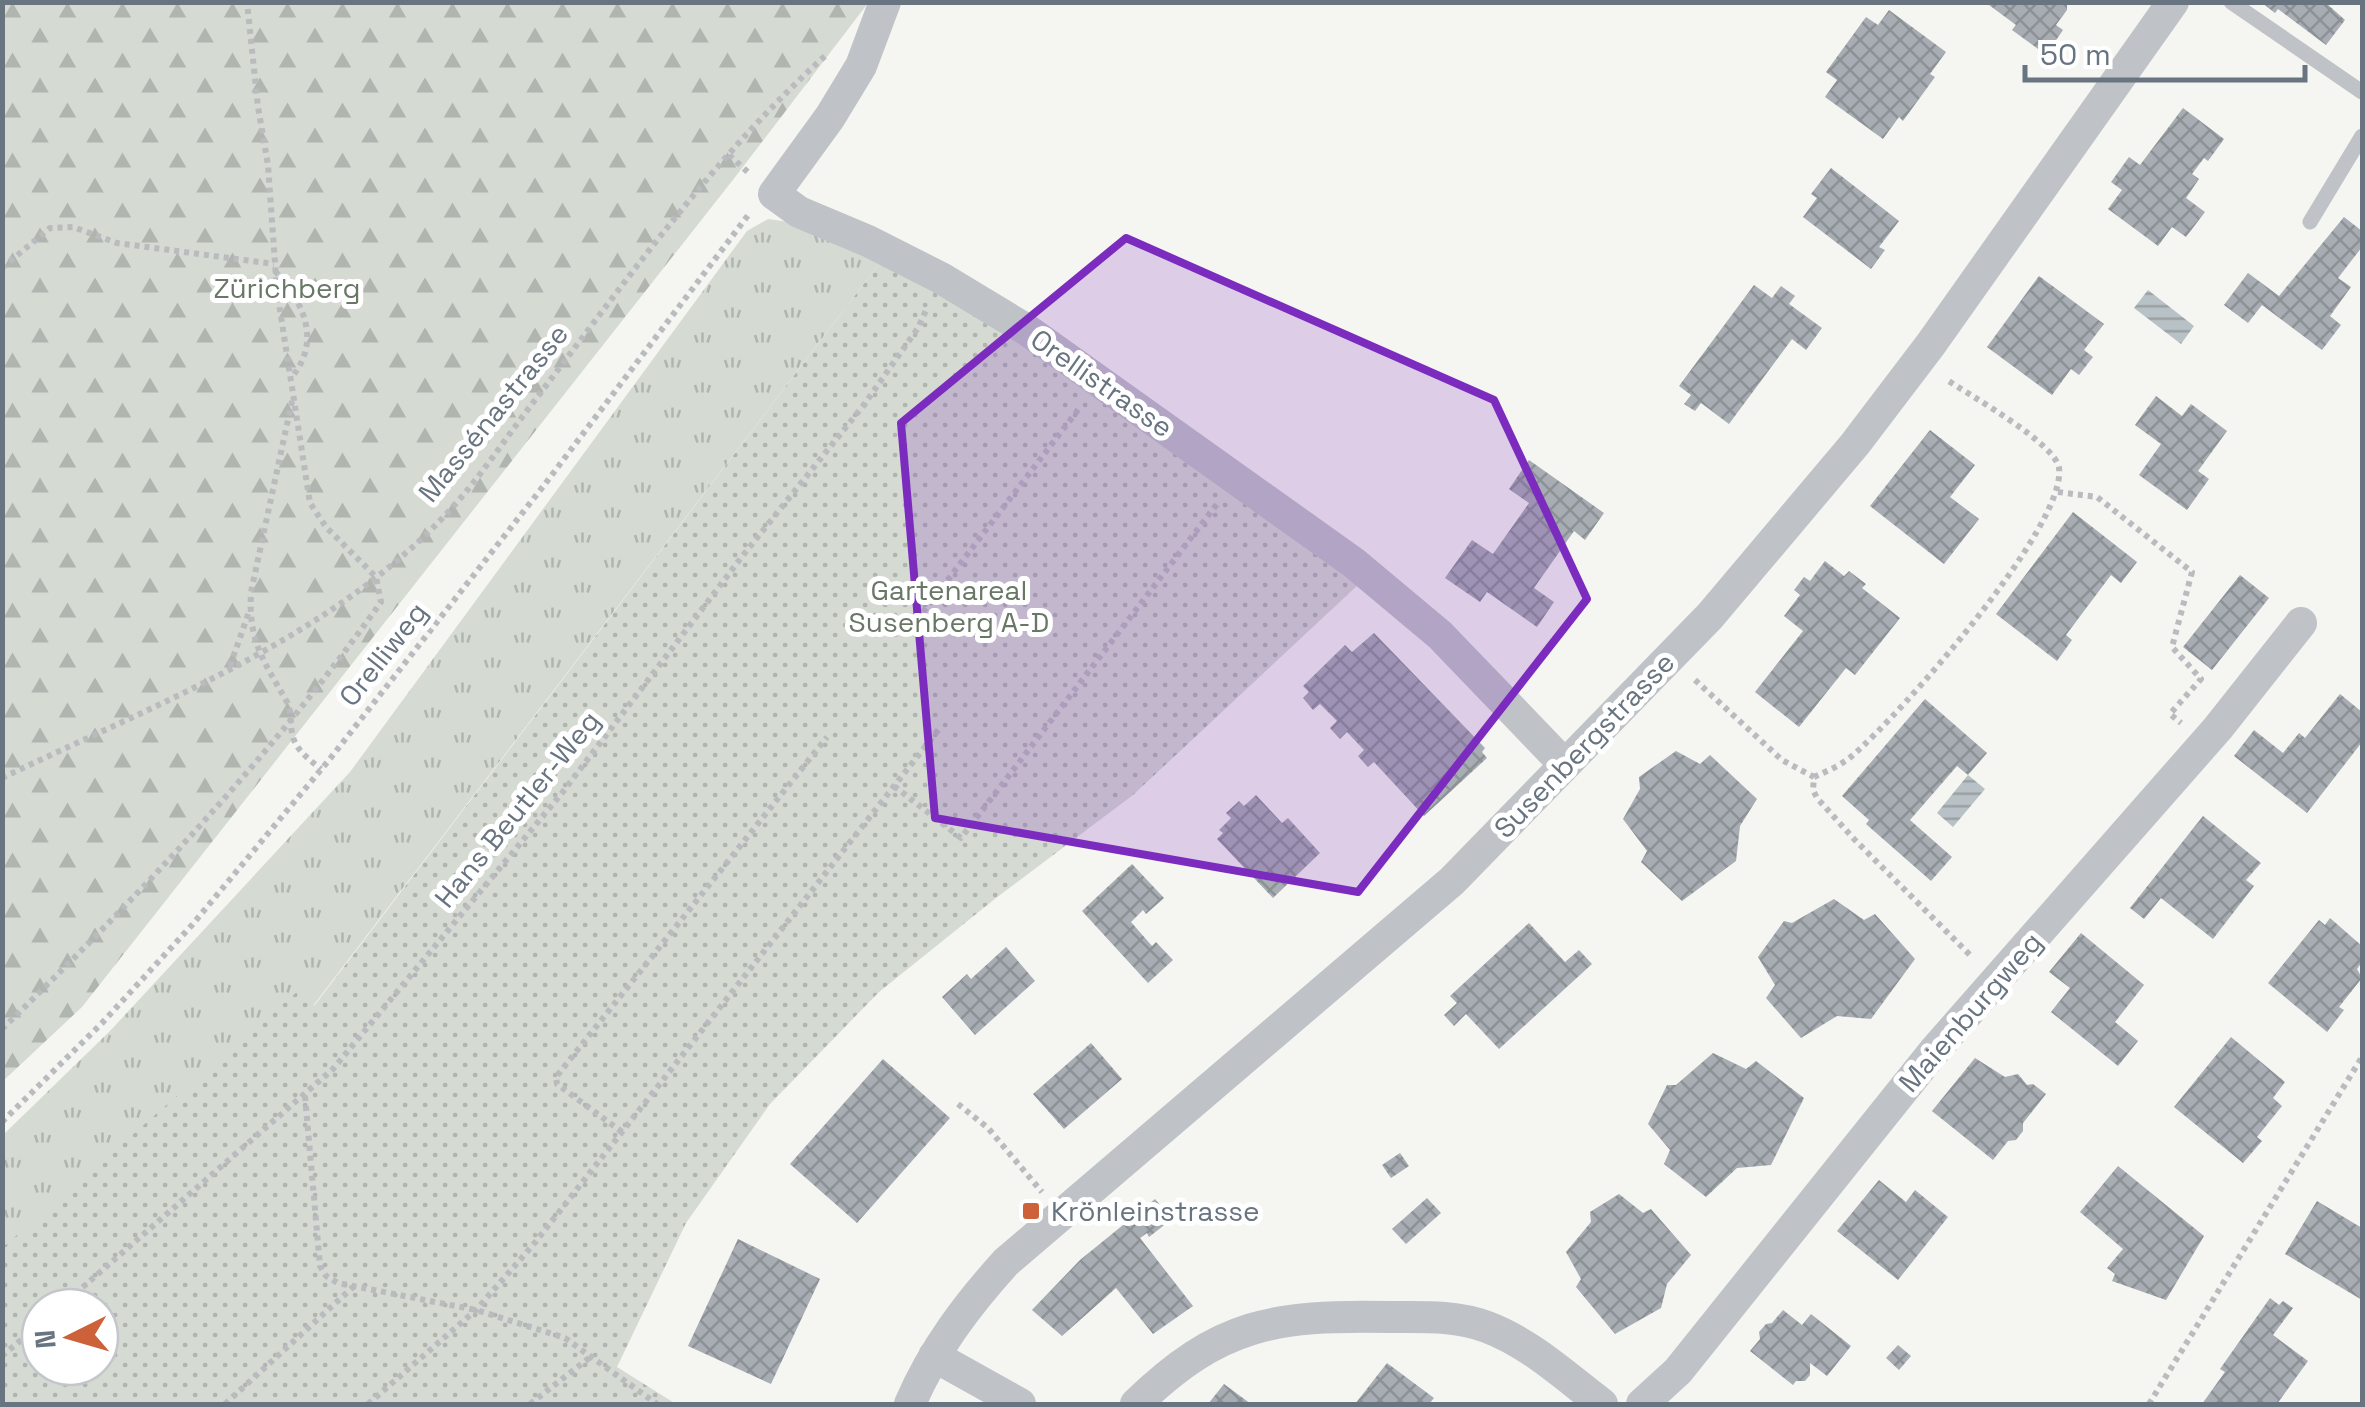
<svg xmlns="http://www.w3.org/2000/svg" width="2365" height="1407" viewBox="0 0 2365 1407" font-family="'Space Grotesk',sans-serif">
<defs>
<pattern id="grass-tufts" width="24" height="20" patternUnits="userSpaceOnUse" patternTransform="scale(2.5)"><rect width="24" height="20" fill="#d5dad2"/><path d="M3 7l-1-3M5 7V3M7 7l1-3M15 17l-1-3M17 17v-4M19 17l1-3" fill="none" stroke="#b1b5b0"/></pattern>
<pattern id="forest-firs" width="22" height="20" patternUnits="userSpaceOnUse" patternTransform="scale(2.5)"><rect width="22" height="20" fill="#d5dad2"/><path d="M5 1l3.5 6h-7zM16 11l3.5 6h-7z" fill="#b1b5b0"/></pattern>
<pattern id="park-dots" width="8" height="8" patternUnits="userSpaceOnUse" patternTransform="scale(2.5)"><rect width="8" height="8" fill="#d5dad2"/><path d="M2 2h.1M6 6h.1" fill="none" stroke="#b1b5b0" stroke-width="1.8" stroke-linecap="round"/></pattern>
<pattern id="water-rules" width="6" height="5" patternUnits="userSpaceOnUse" patternTransform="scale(2.5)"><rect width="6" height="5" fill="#b8c1c5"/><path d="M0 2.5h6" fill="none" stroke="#99a1a5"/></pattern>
<pattern id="building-cross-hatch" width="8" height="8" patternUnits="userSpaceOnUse" patternTransform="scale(2.5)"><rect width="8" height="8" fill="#a7adb2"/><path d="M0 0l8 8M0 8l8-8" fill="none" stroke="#8c9196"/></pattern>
</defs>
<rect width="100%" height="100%" fill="#f5f5f2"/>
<path fill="url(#grass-tufts)" d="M 768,219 L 796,223 L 882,260 L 313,1006 L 299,991 L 3,1248 L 3,1135 L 110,1031 L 350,772 L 747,231 Z"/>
<path fill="url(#forest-firs)" d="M 3,3 L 868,3 L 736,176 L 82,1007 L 3,1081 Z"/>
<path fill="url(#park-dots)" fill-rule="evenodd" d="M 882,260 L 962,301 L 1359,584 L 1133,795 L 996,898 L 879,992 L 770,1104 L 686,1223 L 617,1367 L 676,1404 L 3,1404 L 2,1248 L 299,990 L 314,1006 ZM 40,1307 L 100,1307 L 100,1367 L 40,1367 Z"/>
<path fill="url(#water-rules)" d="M 2148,290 L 2194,326 L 2181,344 L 2134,308 Z
M 1968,775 L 1985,789 L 1953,827 L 1937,813 Z"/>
<path fill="url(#building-cross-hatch)" d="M 1991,2 L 2067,2 L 2067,10 L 2056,25 L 2063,30 L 2050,49 L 2043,44 L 2038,49 L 2012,30 L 2016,25 L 1989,5 Z
M 2261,2 L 2325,2 L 2345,20 L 2326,45 L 2278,9 L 2275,13 Z
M 1889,10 L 1946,52 L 1930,74 L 1935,77 L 1903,121 L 1899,117 L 1883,139 L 1825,97 L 1837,80 L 1826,72 L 1866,17 L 1878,25 Z
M 2183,108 L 2224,139 L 2208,161 L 2204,158 L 2192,174 L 2199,179 L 2186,198 L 2205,212 L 2186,237 L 2172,227 L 2158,246 L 2108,209 L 2122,190 L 2111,182 L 2129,157 L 2140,165 Z
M 1831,168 L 1899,221 L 1879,247 L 1885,250 L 1871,269 L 1803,217 L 1817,198 L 1811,194 Z
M 2344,217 L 2362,231 L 2362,247 L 2338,278 L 2351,287 L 2330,316 L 2341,325 L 2322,350 L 2262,305 L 2248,323 L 2224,305 L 2248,273 L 2279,296 Z
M 2039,276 L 2104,324 L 2084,350 L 2093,357 L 2079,375 L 2071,369 L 2052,395 L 1987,347 Z
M 1754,285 L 1772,298 L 1781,286 L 1795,296 L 1789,304 L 1822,328 L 1806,350 L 1792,339 L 1729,424 L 1701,403 L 1695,411 L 1684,404 L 1691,395 L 1679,386 Z
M 2156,396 L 2182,416 L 2191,404 L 2227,431 L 2198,471 L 2209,479 L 2187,510 L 2139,475 L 2161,444 L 2135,425 Z
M 1930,430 L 1975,465 L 1950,497 L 1979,519 L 1944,564 L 1870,506 Z
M 1529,460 L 1604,513 L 1585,540 L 1574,531 L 1534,588 L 1554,602 L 1537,627 L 1487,592 L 1480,602 L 1445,578 L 1472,540 L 1493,554 L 1529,503 L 1509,489 Z
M 2073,512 L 2137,562 L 2121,583 L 2111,575 L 2066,635 L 2072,640 L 2057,661 L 1996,614 Z
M 1825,561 L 1844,576 L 1849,571 L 1866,584 L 1862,588 L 1900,618 L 1855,675 L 1846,668 L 1799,727 L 1755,692 L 1803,631 L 1784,616 L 1800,595 L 1794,590 L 1804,577 L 1810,581 Z
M 2240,575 L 2269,598 L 2212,670 L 2183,647 Z
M 1374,633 L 1485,748 L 1482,752 L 1487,758 L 1424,816 L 1374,762 L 1368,767 L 1358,756 L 1364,750 L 1347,732 L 1340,739 L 1330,728 L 1337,721 L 1320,704 L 1313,710 L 1303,698 L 1309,692 L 1303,686 L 1345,645 L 1352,652 Z
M 2340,694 L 2362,712 L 2362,742 L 2307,813 L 2234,756 L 2254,730 L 2283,753 L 2299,733 L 2305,738 Z
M 1925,699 L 1987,753 L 1968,775 L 1957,766 L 1910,820 L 1952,857 L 1931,881 L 1866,824 L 1869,820 L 1842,796 Z
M 1676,751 L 1700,764 L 1710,755 L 1757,799 L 1740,826 L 1736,861 L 1682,901 L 1641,862 L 1647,851 L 1623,819 L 1640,789 L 1639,777 Z
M 1256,795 L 1282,823 L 1288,818 L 1320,853 L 1273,898 L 1217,839 L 1223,833 L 1219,830 L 1231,818 L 1226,813 L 1239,801 L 1244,806 Z
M 2203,816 L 2261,863 L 2246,880 L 2254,886 L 2213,939 L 2161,898 L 2144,919 L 2130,908 Z
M 1132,864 L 1164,898 L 1146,914 L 1143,910 L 1131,922 L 1152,946 L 1156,942 L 1173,960 L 1148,983 L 1082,911 Z
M 1834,899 L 1864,920 L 1875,914 L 1915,959 L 1871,1019 L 1837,1016 L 1801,1038 L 1766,998 L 1775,985 L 1758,957 L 1784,921 L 1792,923 Z
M 2330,918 L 2362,946 L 2362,962 L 2357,969 L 2362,978 L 2339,1007 L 2344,1010 L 2327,1032 L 2268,983 L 2319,920 L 2325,925 Z
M 1529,923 L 1565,962 L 1579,950 L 1592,964 L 1499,1049 L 1466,1014 L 1454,1026 L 1444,1015 L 1457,1003 L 1450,996 Z
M 2081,933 L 2144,985 L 2115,1022 L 2138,1041 L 2118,1066 L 2051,1012 L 2070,988 L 2049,972 Z
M 1006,947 L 1035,981 L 975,1035 L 942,997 L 967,974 L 971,979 Z
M 2231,1037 L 2285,1082 L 2273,1098 L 2282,1106 L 2257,1137 L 2262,1141 L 2243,1163 L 2174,1107 Z
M 1091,1043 L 1122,1079 L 1064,1129 L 1033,1094 Z
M 1713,1053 L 1746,1069 L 1756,1061 L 1804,1098 L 1771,1165 L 1737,1168 L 1706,1197 L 1664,1164 L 1670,1150 L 1648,1124 L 1667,1085 L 1676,1085 Z
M 1975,1058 L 2005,1077 L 2018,1074 L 2027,1085 L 2033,1084 L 2046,1094 L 2023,1123 L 2023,1131 L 2016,1140 L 2008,1141 L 1993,1160 L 1932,1111 Z
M 883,1059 L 950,1118 L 857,1223 L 790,1164 Z
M 1400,1153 L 1409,1166 L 1391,1178 L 1382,1165 Z
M 2118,1166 L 2204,1236 L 2166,1300 L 2112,1281 L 2115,1274 L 2107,1268 L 2123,1249 L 2080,1212 Z
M 1879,1180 L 1906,1202 L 1915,1190 L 1948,1217 L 1898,1280 L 1837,1231 Z
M 1619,1194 L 1643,1213 L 1651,1209 L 1691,1255 L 1667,1284 L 1661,1308 L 1615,1334 L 1576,1287 L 1581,1279 L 1566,1252 L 1591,1222 L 1590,1212 Z
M 1427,1198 L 1441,1213 L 1406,1244 L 1392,1229 Z
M 1155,1199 L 1172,1219 L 1149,1237 L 1147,1233 L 1140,1238 L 1193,1306 L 1153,1334 L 1116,1288 L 1062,1336 L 1032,1310 L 1080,1260 Z
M 2317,1201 L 2362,1228 L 2362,1300 L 2285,1254 Z
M 738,1239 L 820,1279 L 771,1384 L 688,1346 Z
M 2270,1298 L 2279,1305 L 2283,1301 L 2293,1308 L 2273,1335 L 2308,1361 L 2277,1404 L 2202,1404 L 2225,1372 L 2220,1369 Z
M 1783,1310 L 1802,1325 L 1811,1314 L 1851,1346 L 1827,1376 L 1810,1363 L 1810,1375 L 1805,1381 L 1796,1381 L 1793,1385 L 1750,1351 L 1760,1339 L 1759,1332 L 1766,1324 L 1772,1323 Z
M 1898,1345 L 1911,1356 L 1899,1370 L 1886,1358 Z
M 1387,1363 L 1434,1398 L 1429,1404 L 1355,1404 Z
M 1224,1384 L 1251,1404 L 1208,1404 Z"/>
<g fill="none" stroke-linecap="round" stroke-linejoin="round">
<path stroke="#b9bbbe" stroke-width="6" stroke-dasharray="5 5" stroke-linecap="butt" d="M 729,155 L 750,174
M 2,268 L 50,228 L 73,227 L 117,243 L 274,264
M 275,271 C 304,303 322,341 291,378
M 292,401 L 251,592 C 248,642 264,661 287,702 C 292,712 290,723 292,733 C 295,750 309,759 321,769
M 2058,492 L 2097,497 L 2192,572 L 2172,647 L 2201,679 L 2170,714 L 2181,723
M 917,620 L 1081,406
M 230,666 L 249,612
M 1695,680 L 1782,760 L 1814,777 L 1813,790 L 1817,798 L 1854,839 L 1971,956
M 1814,777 C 1827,771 1842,765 1853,755 C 1900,715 2067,526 2059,468 C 2055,443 1971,396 1947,380
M 2,778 C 160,702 341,635 459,500 C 485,470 508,435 532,404 C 624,284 712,158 825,56
M 894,786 L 961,838 L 1217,504
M 2,1029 C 139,896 271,757 381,602 L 376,577 L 326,527 L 310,503 L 277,291 L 268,165 L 258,107 L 247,2
M 305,1096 L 320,1266 L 326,1276 L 338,1283 L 476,1310 L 565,1338 L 657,1404
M 958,1104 L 988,1128 L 1042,1192
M 2,1122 L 103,1022 L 192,925 L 329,760 L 545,484 L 749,214
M 622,1132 L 557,1084 L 556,1077 L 827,737
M 60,1307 L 333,1069 L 562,793 L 744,554 L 863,406 L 918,328 L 927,308
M 2,1356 L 40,1324
M 225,1404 L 353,1287
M 368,1404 L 476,1310 L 533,1245 L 939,729
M 530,1404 L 593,1355
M 2149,1404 L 2362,1057"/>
<path stroke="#bfc2c6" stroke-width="15" d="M 2231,2 L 2362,92
M 2310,222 L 2362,136"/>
<path stroke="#bfc2c6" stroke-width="32" d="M 885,2 L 861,66 L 830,117 L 774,194 L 799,212 L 868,241 L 941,278 L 1027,330 L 1354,563 L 1440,635 L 1565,765
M 934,1356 L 1020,1404
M 910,1404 C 933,1350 967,1305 1006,1262 L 1452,881 L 1710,616 L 1855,444 L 1931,344 L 2173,2
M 1136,1404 C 1219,1323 1275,1315 1388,1317 C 1421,1317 1456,1315 1487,1327 C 1530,1343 1566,1377 1602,1404
M 1642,1404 L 1678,1371 L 1935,1050 L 2218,728 L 2301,623"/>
</g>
<path fill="#7b2cbf" fill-opacity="0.2" stroke="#7b2cbf" stroke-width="8" stroke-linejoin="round" d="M 1126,238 L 1494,400 L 1587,599 L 1358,892 L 935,818 L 901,423 Z"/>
<rect fill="#cd613a" stroke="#fff" stroke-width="4" x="1021" y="1201" width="20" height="20" rx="5"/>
<g text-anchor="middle" stroke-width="10" stroke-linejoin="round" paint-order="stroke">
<g font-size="28" fill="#697866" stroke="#fff">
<text x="287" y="298">Zürichberg</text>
<text x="949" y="600">Gartenareal<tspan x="949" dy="32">Susenberg A-D</tspan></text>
</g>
<g font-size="28" fill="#687480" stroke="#fff">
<text transform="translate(1102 383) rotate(35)" y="10">Orellistrasse</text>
<text transform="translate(493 413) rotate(-51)" y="10">Massénastrasse</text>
<text transform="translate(383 654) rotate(-52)" y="10">Orelliweg</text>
<text transform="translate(1584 745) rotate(-46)" y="10">Susenbergstrasse</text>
<text transform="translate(517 809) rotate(-51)" y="10">Hans Beutler-Weg</text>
<text transform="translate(1970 1012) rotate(-49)" y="10">Maienburgweg</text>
</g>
<g font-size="28" fill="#687480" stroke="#fff" text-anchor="start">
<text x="1051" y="1221">Krönleinstrasse</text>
</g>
</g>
<rect width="2365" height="1407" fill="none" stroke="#687480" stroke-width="10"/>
<g transform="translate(70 1337) rotate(265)"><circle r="48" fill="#ffffff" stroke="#c3c7cc" stroke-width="2.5"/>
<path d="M0-8L18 38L0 25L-18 38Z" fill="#cd613a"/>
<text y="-15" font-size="28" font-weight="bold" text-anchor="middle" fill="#687480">N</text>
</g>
<path d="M2025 65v15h280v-15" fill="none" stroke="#687480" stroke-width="5"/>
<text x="2040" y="65" font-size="30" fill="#687480" stroke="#ffffff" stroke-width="8" paint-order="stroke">50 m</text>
</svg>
